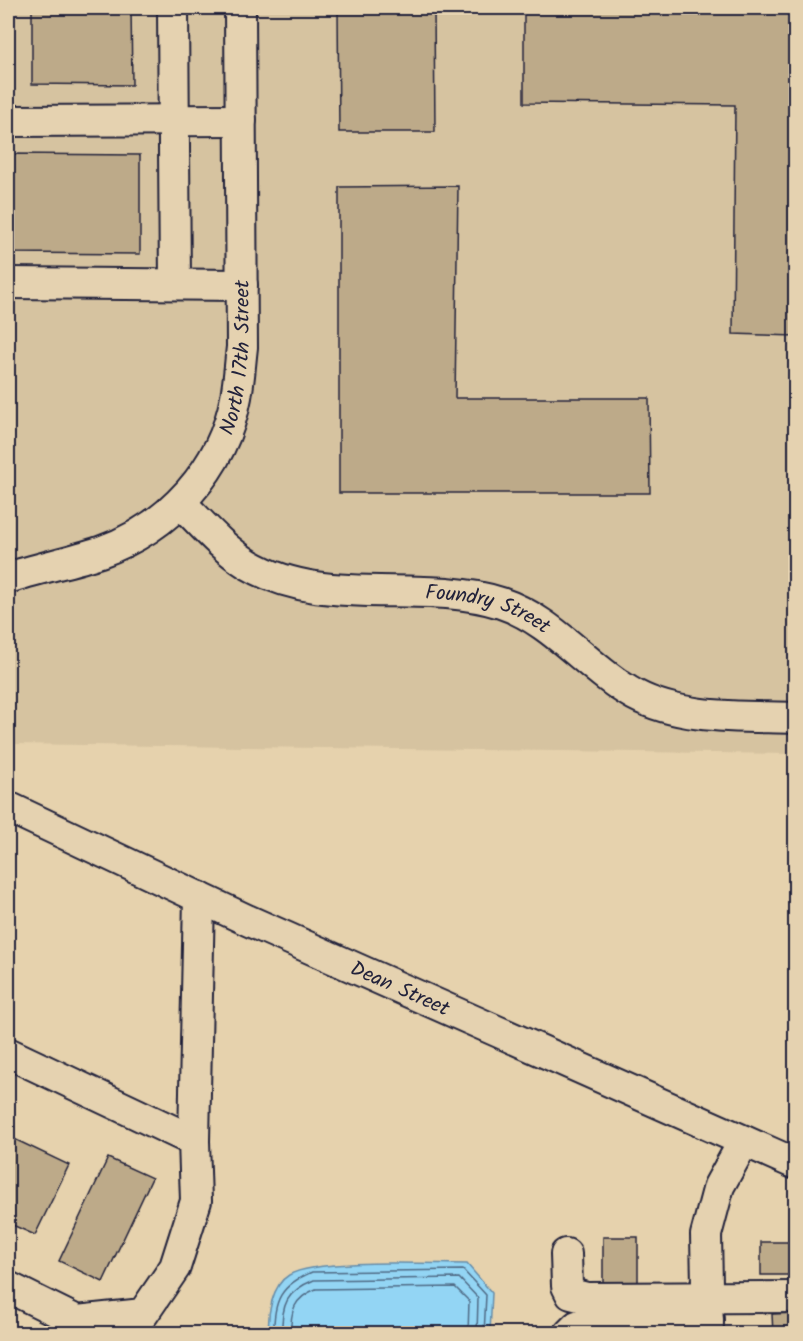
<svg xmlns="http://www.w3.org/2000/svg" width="803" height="1341" viewBox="0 0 803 1341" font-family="Kalam,sans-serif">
<rect width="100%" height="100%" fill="#e6d2ad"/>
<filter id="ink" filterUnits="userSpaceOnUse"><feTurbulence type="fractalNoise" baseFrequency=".0167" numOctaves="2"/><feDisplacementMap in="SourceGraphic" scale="12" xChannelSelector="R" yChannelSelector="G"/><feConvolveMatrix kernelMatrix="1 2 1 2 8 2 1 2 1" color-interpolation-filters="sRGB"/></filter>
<g filter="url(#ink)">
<path fill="#d6c3a0" d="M 8,8 L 795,8 L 795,754 L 8,744 Z"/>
<path fill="#93d5f4" stroke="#668daa" stroke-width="1.5" d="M 467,1264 L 492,1293 L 490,1333 L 269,1333 C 267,1315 272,1285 289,1275 C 317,1258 429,1264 467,1264 Z"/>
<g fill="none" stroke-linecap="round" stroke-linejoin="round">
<path stroke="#4f6a85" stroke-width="1.5" d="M 274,1334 C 273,1300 281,1285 312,1272 L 463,1270 L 486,1295 L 484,1334
M 282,1334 C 281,1304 287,1291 314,1280 L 459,1278 L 478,1298 L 477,1334
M 291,1334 C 290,1311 294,1298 316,1289 L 455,1287 L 469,1301 L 468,1334"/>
</g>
<path fill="#bdaa89" stroke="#22223b" stroke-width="1.5" d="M 32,8 L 131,8 L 132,85 L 32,84 Z
M 338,8 L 434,8 L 435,132 L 339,132 Z
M 524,8 L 796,8 L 796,336 L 733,334 L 735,105 L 524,103 Z
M 8,154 L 140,155 L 140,254 L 8,253 Z
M 458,186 L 455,398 L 649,398 L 650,493 L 339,493 L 339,187 Z
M 8,1136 L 69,1165 L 35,1235 L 8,1223 Z
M 108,1158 L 152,1178 L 103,1282 L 59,1261 Z
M 603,1237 L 638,1237 L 638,1291 L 603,1291 Z
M 761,1242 L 796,1242 L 796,1275 L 761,1275 Z
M 796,1313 L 796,1334 L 773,1334 L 772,1314 Z"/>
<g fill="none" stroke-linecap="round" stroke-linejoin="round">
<defs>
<g id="minor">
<path d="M 173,8 L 175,284"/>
<path d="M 8,121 L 241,120"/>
<path d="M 8,283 L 242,285"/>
<path id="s1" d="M 181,503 C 202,524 222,548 248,564 C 325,610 419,577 501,603 C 553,620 588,669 635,695 C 682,720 743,716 796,718"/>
<path id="s2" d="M 8,578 C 38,568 70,562 100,552 C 169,528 223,469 236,397 C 239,381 240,364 242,347 L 240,8"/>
<path id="s3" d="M 8,807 L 247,920 L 796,1164"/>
<path d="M 8,1053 L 194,1141 L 199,897"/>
<path d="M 566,1254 L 567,1286 L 571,1294 L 587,1298 L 796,1297"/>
<path d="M 8,1287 L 77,1321 L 143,1314 L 175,1267 L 196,1201 L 194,1141"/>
<path d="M 569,1334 L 577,1326 L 588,1323 L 708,1321"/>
<path d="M 708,1334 L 706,1235 L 719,1186 L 744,1141"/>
</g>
</defs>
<use href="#minor" stroke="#22223b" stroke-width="34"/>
<use href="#minor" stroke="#e5d2b0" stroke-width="30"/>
</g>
</g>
<g text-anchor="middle" stroke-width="4.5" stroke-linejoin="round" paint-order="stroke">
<g font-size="21" fill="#22223b" stroke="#e5d2b0">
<text dy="7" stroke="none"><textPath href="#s2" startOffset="351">North 17th Street</textPath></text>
<text dy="7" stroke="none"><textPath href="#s1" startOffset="338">Foundry Street</textPath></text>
<text dy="7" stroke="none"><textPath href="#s3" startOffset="432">Dean Street</textPath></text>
</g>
</g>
<rect width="803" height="1341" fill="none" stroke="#e5d2b0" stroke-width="30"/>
<rect x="15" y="15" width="773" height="1311" fill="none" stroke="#22223b" stroke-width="2" filter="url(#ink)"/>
</svg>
